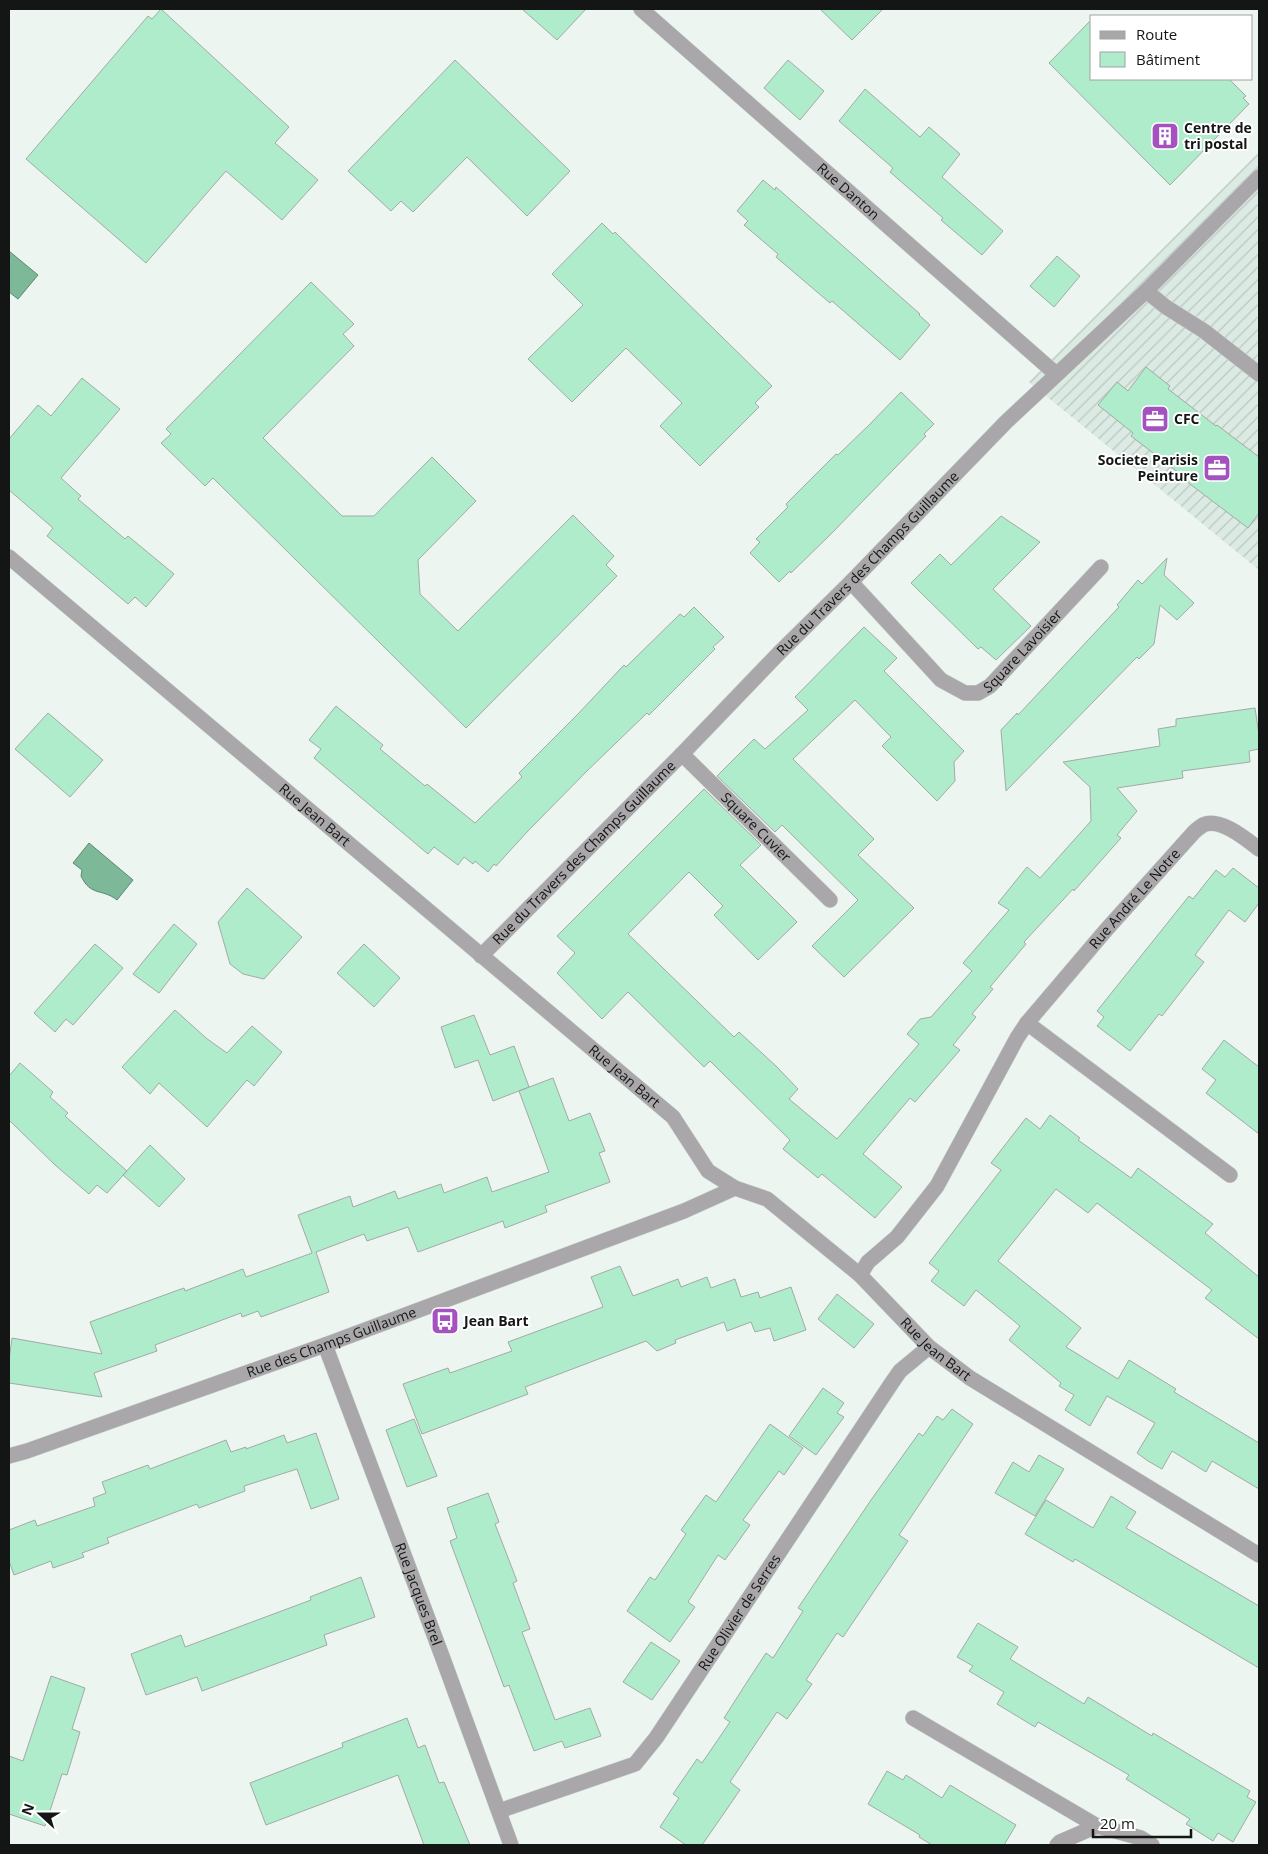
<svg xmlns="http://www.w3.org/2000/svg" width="1268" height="1854" viewBox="0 0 1268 1854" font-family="'Open Sans',sans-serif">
<defs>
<pattern id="industrial-furrows" width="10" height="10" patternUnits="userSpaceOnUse" patternTransform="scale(1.25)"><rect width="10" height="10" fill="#dbeae2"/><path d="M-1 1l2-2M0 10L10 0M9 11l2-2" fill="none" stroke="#bbc8c1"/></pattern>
</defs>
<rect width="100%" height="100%" fill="#edf5f1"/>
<path fill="url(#industrial-furrows)" d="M 1259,152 L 1259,570 L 1029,382 Z"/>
<path fill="#7db999" stroke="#5d8871" d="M 9,251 L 38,275 L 18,299 L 9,292 Z
M 89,843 L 133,880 L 117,900 C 102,888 91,897 81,876 L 82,870 L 73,863 Z"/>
<path fill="#aeeccb" stroke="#a3aaa6" d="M 161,9 L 289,127 L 275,143 L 318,180 L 282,220 L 226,171 L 146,263 L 26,159 L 148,16 L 152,19 Z
M 522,9 L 586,9 L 557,40 Z
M 820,9 L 883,9 L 852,40 Z
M 1092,19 L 1092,79 L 1229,79 L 1246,96 L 1243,98 L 1249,104 L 1170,185 L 1049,63 Z
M 455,60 L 570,171 L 527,216 L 467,157 L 413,212 L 401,201 L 391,211 L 348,171 Z
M 788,60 L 824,91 L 800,120 L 764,88 Z
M 865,89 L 920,137 L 929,127 L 960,154 L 942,177 L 1003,231 L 982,255 L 941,220 L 943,218 L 890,172 L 893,168 L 839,121 Z
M 763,180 L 775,190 L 776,187 L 920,314 L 919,315 L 930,325 L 900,360 L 832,301 L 830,303 L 776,257 L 778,254 L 744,225 L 748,221 L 737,211 Z
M 602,223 L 613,234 L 615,232 L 772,386 L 755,403 L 759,407 L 700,466 L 660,426 L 682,403 L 626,348 L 572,402 L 528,359 L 583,305 L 552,274 Z
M 1057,256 L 1080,276 L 1054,307 L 1030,286 Z
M 311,282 L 354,324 L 343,334 L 354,346 L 263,438 L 342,516 L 374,516 L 432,457 L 476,501 L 418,560 L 420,594 L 458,631 L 573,515 L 614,556 L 606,565 L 617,576 L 466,728 L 213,478 L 205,486 L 161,443 L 171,434 L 166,429 Z
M 1146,367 L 1170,386 L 1168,389 L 1216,426 L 1217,425 L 1259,457 L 1259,513 L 1248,528 L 1178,475 L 1179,473 L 1131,436 L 1133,433 L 1098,405 L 1117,382 L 1128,391 Z
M 82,378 L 120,409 L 61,478 L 81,496 L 78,499 L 125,539 L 128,536 L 174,574 L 146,607 L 135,597 L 128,604 L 71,556 L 47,536 L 53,528 L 9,490 L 9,439 L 38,405 L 51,416 Z
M 901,392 L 934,424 L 924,434 L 926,436 L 830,535 L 791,573 L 790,571 L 779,582 L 750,553 L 760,542 L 756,539 L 788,507 L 786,504 L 836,454 L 838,455 L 870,424 Z
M 1001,516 L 1040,542 L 993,589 L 1031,626 L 996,660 L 981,647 L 978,649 L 911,583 L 940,554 L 951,565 Z
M 1167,558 L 1164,575 L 1194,603 L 1177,620 L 1160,605 L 1154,644 L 1139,659 L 1137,657 L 1006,791 L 1001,730 L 1017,713 L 1018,715 L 1119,607 L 1117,605 L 1138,580 L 1142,584 Z
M 694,607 L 724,637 L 713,647 L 715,649 L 649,715 L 647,713 L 587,771 L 527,832 L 496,866 L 494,864 L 488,872 L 475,861 L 473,864 L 464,857 L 458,865 L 434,847 L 428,854 L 314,758 L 321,749 L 309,740 L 336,706 L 383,745 L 380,749 L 425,786 L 427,784 L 475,823 L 522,777 L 519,773 L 578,714 L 624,665 L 626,667 L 680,614 L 684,617 Z
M 864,627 L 897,658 L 884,671 L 964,751 L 954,762 L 955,781 L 937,801 L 882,746 L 891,737 L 855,700 L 793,759 L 874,839 L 858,855 L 914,908 L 844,977 L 812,946 L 858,900 L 782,825 L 775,832 L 717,776 L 754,739 L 765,749 L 808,710 L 795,697 Z
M 1255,708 L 1259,735 L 1259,749 L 1249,751 L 1250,762 L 1182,771 L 1183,778 L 1117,788 L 1137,811 L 1117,835 L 1121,838 L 1074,891 L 1073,889 L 1024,942 L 1026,944 L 990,987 L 993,989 L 972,1014 L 976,1017 L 953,1045 L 960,1050 L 915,1102 L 910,1098 L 863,1154 L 902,1187 L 875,1218 L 822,1174 L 818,1178 L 783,1149 L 790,1140 L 710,1061 L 704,1067 L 628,992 L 602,1019 L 557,973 L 575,953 L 557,936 L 704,789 L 761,845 L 740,865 L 797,922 L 758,960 L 714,915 L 723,906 L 689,872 L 628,934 L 734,1037 L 739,1032 L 776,1066 L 798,1089 L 789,1099 L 837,1139 L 919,1044 L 907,1034 L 920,1019 L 931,1017 L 972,971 L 963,963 L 1009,910 L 998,903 L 1027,867 L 1040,878 L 1091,821 L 1090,787 L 1063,762 L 1160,746 L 1158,729 L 1176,726 L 1176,719 Z
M 48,713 L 103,760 L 70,797 L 15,749 Z
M 1233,868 L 1259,888 L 1259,903 L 1245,922 L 1229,910 L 1195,955 L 1204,962 L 1162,1016 L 1159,1014 L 1130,1051 L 1097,1026 L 1104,1017 L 1097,1011 L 1189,896 L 1193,899 L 1216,870 L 1225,877 Z
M 247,888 L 302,937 L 264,979 L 243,974 L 230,964 L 218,922 Z
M 174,924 L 197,944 L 159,993 L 133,974 Z
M 95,944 L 123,968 L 73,1025 L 66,1019 L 55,1032 L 34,1013 Z
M 364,944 L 400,978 L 374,1007 L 337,973 Z
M 175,1010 L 206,1038 L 227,1053 L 252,1026 L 282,1052 L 254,1086 L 247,1080 L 207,1127 L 159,1083 L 150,1094 L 122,1067 Z
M 474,1015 L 490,1055 L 514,1046 L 529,1087 L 493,1101 L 478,1060 L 455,1068 L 441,1027 Z
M 1224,1040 L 1259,1067 L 1259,1134 L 1206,1093 L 1216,1080 L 1202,1069 Z
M 20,1063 L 53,1092 L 50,1097 L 68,1113 L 65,1116 L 127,1171 L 107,1193 L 97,1185 L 89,1194 L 55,1165 L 9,1120 L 9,1076 Z
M 553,1078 L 569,1121 L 590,1113 L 605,1151 L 599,1153 L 610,1182 L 545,1206 L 547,1212 L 505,1228 L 503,1221 L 418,1252 L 408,1227 L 367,1241 L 364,1234 L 316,1252 L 329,1292 L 261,1317 L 258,1311 L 242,1317 L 241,1313 L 155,1345 L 157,1351 L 94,1373 L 102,1397 L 9,1383 L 9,1360 L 12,1338 L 102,1354 L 90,1322 L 184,1288 L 185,1291 L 243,1269 L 246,1277 L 312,1253 L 298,1215 L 350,1196 L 353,1207 L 395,1191 L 398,1199 L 441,1184 L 444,1193 L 487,1177 L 492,1192 L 549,1172 L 519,1091 Z
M 1050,1115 L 1080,1138 L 1078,1140 L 1131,1178 L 1138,1168 L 1213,1224 L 1205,1233 L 1259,1277 L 1259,1339 L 1205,1298 L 1212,1290 L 1097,1203 L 1088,1213 L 1056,1189 L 998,1261 L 1081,1328 L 1066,1347 L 1118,1379 L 1129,1360 L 1176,1389 L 1174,1392 L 1259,1443 L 1259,1489 L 1212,1461 L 1206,1472 L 1172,1451 L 1162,1469 L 1148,1461 L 1137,1453 L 1155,1423 L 1107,1396 L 1090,1426 L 1065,1410 L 1074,1395 L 1059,1386 L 1061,1383 L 1009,1340 L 1020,1326 L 976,1290 L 964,1306 L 931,1281 L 939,1271 L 929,1263 L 1001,1170 L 991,1163 L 1026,1118 L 1040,1129 Z
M 150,1145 L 185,1179 L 159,1207 L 123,1175 Z
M 620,1266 L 633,1296 L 678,1279 L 681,1287 L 707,1277 L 711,1288 L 735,1279 L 741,1297 L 758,1292 L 760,1298 L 791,1287 L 806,1330 L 774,1341 L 770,1328 L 755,1332 L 751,1322 L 727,1331 L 724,1322 L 675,1340 L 676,1343 L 657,1351 L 646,1341 L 525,1387 L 528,1394 L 422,1434 L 403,1384 L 448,1368 L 450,1373 L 512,1351 L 508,1342 L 603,1307 L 591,1277 Z
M 837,1294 L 874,1324 L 854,1348 L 818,1319 Z
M 823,1388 L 844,1403 L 837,1413 L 844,1417 L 816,1455 L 789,1436 Z
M 952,1409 L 973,1424 L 899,1535 L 908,1541 L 843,1637 L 837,1633 L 806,1680 L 812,1684 L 787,1719 L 777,1712 L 730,1782 L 740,1790 L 702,1845 L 686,1845 L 660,1827 L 679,1798 L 673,1794 L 697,1759 L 702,1763 L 730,1722 L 724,1718 L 747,1682 L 766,1653 L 773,1658 L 803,1611 L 798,1608 L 871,1500 L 919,1433 L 923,1436 L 937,1416 L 943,1420 Z
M 414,1419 L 437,1476 L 407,1487 L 386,1430 Z
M 770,1424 L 803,1448 L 784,1475 L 779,1471 L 743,1520 L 750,1525 L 725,1560 L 718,1555 L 688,1602 L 695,1607 L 670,1642 L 627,1611 L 650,1577 L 655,1580 L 686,1534 L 681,1530 L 706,1495 L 716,1502 Z
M 316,1433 L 339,1499 L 311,1509 L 297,1469 L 244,1486 L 245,1491 L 199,1508 L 197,1504 L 107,1538 L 109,1543 L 82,1553 L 84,1557 L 53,1568 L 51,1561 L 14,1575 L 9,1561 L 9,1530 L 35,1520 L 37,1526 L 95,1506 L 93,1498 L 106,1493 L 102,1482 L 148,1465 L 150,1469 L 226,1440 L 231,1452 L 246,1447 L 246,1449 L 284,1435 L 287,1443 Z
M 1039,1455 L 1064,1469 L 1035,1516 L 995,1493 L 1013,1462 L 1029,1472 Z
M 488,1493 L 499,1522 L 495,1524 L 517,1581 L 513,1583 L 530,1629 L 522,1632 L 555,1720 L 590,1708 L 601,1736 L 565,1748 L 562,1741 L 534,1751 L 509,1685 L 504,1687 L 450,1541 L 457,1538 L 447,1508 Z
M 1111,1496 L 1136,1512 L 1126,1528 L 1259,1606 L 1259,1668 L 1075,1559 L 1073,1562 L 1025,1534 L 1046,1500 L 1093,1528 Z
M 361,1577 L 375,1617 L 324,1635 L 327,1645 L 202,1691 L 197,1677 L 146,1695 L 131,1654 L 181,1635 L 185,1647 L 311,1600 L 310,1597 Z
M 978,1623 L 1018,1647 L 1010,1659 L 1084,1704 L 1088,1697 L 1152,1736 L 1153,1733 L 1250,1791 L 1247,1797 L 1256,1802 L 1233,1842 L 1218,1833 L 1213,1841 L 1186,1824 L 1190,1819 L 1126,1779 L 1129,1775 L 1038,1722 L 1035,1727 L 997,1704 L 1004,1692 L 969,1671 L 973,1666 L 957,1657 Z
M 651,1642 L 680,1661 L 652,1700 L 623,1682 Z
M 51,1676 L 85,1688 L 72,1729 L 80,1732 L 67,1775 L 62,1774 L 45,1826 L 9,1814 L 9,1756 L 23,1761 Z
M 407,1718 L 418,1748 L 425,1745 L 439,1783 L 444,1782 L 470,1845 L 424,1845 L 398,1775 L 266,1825 L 250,1783 L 343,1747 L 342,1743 Z
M 887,1771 L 903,1780 L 906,1775 L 942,1798 L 950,1785 L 1016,1825 L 1004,1845 L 932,1845 L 919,1837 L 920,1835 L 868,1804 Z"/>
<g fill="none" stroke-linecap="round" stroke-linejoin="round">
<defs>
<g id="street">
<path id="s1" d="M 641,9 L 1056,374"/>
<path d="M 1146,291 L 1166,307 L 1204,331 L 1259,374"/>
<path id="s2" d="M 9,557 L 673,1117 L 708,1171 L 735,1188 L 767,1199 L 860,1275 L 929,1347 L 970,1378 L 1259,1555"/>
<path id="s3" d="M 851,582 L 941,680 L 965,693 L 978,693 L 990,686 L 1101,567"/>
<path id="s4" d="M 682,754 L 830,900"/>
<path id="s5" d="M 481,956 L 682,754 L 780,652 L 851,582 L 1006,422 L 1146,291 L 1259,177"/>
<path d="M 1027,1023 L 1230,1175"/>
<path id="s6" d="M 860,1275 L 868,1262 L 897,1237 L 937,1186 L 1017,1038 L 1027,1023 L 1106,930 L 1194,832 C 1196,830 1200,827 1203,825 C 1220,817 1246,839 1259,849"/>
<path id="s7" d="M 325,1345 L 442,1656 L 511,1845"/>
<path id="s8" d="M 9,1456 L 27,1451 L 325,1345 L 684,1211 L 735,1188"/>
<path d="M 913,1718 L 1097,1826"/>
<path id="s9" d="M 499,1811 L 635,1764 L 656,1738 L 891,1384 L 900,1371 L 929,1347"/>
<path d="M 1057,1845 L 1060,1842 L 1097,1826 L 1141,1838 L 1152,1845"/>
</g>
</defs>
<use href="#street" stroke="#cad1ce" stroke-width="16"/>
<use href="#street" stroke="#a9a7aa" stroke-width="15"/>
</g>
<defs>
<symbol id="building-square" viewBox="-11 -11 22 22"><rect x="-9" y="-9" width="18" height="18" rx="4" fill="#a552c1" stroke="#fff"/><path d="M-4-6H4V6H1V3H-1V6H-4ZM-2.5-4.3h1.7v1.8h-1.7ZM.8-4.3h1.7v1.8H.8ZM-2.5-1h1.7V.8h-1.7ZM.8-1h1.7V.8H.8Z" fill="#fff"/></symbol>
<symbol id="office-square" viewBox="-11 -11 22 22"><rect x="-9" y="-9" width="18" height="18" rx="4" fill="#a552c1" stroke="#fff"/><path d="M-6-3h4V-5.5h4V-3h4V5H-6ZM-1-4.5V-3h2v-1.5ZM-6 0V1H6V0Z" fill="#fff"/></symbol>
<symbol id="bus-square" viewBox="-11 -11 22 22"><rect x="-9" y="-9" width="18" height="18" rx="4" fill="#a552c1" stroke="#fff"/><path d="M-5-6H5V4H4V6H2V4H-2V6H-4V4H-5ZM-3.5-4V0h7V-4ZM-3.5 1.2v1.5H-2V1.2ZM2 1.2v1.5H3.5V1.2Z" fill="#fff"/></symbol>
</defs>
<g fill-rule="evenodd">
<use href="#building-square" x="1149" y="120" width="32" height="32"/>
<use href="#office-square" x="1139" y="403" width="32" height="32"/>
<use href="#office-square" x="1201" y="452" width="32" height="32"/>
<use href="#bus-square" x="429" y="1305" width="32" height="32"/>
</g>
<g text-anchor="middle" stroke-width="4" stroke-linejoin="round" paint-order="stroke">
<g font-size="14" font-weight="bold" fill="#131614" stroke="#fff" text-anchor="start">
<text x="1184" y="133">Centre de<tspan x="1184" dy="16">tri postal</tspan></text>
<text x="1174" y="424">CFC</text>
<text x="1198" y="465" text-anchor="end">Societe Parisis<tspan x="1198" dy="16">Peinture</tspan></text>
<text x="464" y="1326">Jean Bart</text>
</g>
<g font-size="14" fill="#131614" stroke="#fff">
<text dy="5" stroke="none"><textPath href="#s1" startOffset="276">Rue Danton</textPath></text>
<text dy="5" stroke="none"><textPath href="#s5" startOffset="551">Rue du Travers des Champs Guillaume</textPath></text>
<text dy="5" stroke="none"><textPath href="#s3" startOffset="235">Square Lavoisier</textPath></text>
<text dy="5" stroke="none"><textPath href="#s2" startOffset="400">Rue Jean Bart</textPath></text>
<text dy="5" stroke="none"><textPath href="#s4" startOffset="104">Square Cuvier</textPath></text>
<text dy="5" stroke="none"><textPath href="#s5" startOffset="146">Rue du Travers des Champs Guillaume</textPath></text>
<text dy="5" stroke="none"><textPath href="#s6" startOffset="469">Rue André Le Notre</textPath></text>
<text dy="5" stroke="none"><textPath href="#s2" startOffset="805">Rue Jean Bart</textPath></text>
<text dy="5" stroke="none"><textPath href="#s8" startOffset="342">Rue des Champs Guillaume</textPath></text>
<text dy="5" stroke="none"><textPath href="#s2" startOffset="1225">Rue Jean Bart</textPath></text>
<text dy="5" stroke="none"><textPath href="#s7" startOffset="266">Rue Jacques Brel</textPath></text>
<text dy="5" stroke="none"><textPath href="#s9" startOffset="328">Rue Olivier de Serres</textPath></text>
</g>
</g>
<rect width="1268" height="1854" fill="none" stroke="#131614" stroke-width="20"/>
<rect x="1090" y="15" width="162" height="65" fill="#ffffff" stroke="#a1a2a1"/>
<rect x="1100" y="31" width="25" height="8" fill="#a9a7aa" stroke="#a1a2a1"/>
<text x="1136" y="40" font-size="15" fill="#131614">Route</text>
<rect x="1100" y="52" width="25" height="15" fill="#aeeccb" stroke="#a1a2a1"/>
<text x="1136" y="65" font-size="15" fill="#131614">Bâtiment</text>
<g transform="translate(40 1814) rotate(291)" stroke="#ffffff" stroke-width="4" paint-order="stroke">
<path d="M0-4L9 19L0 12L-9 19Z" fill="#131614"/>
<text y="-8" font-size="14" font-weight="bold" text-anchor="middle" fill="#131614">N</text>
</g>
<path d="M1093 1829v8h98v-8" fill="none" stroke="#131614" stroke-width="2.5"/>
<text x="1100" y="1829" font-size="15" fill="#131614" stroke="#ffffff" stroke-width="4" paint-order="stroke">20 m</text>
</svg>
